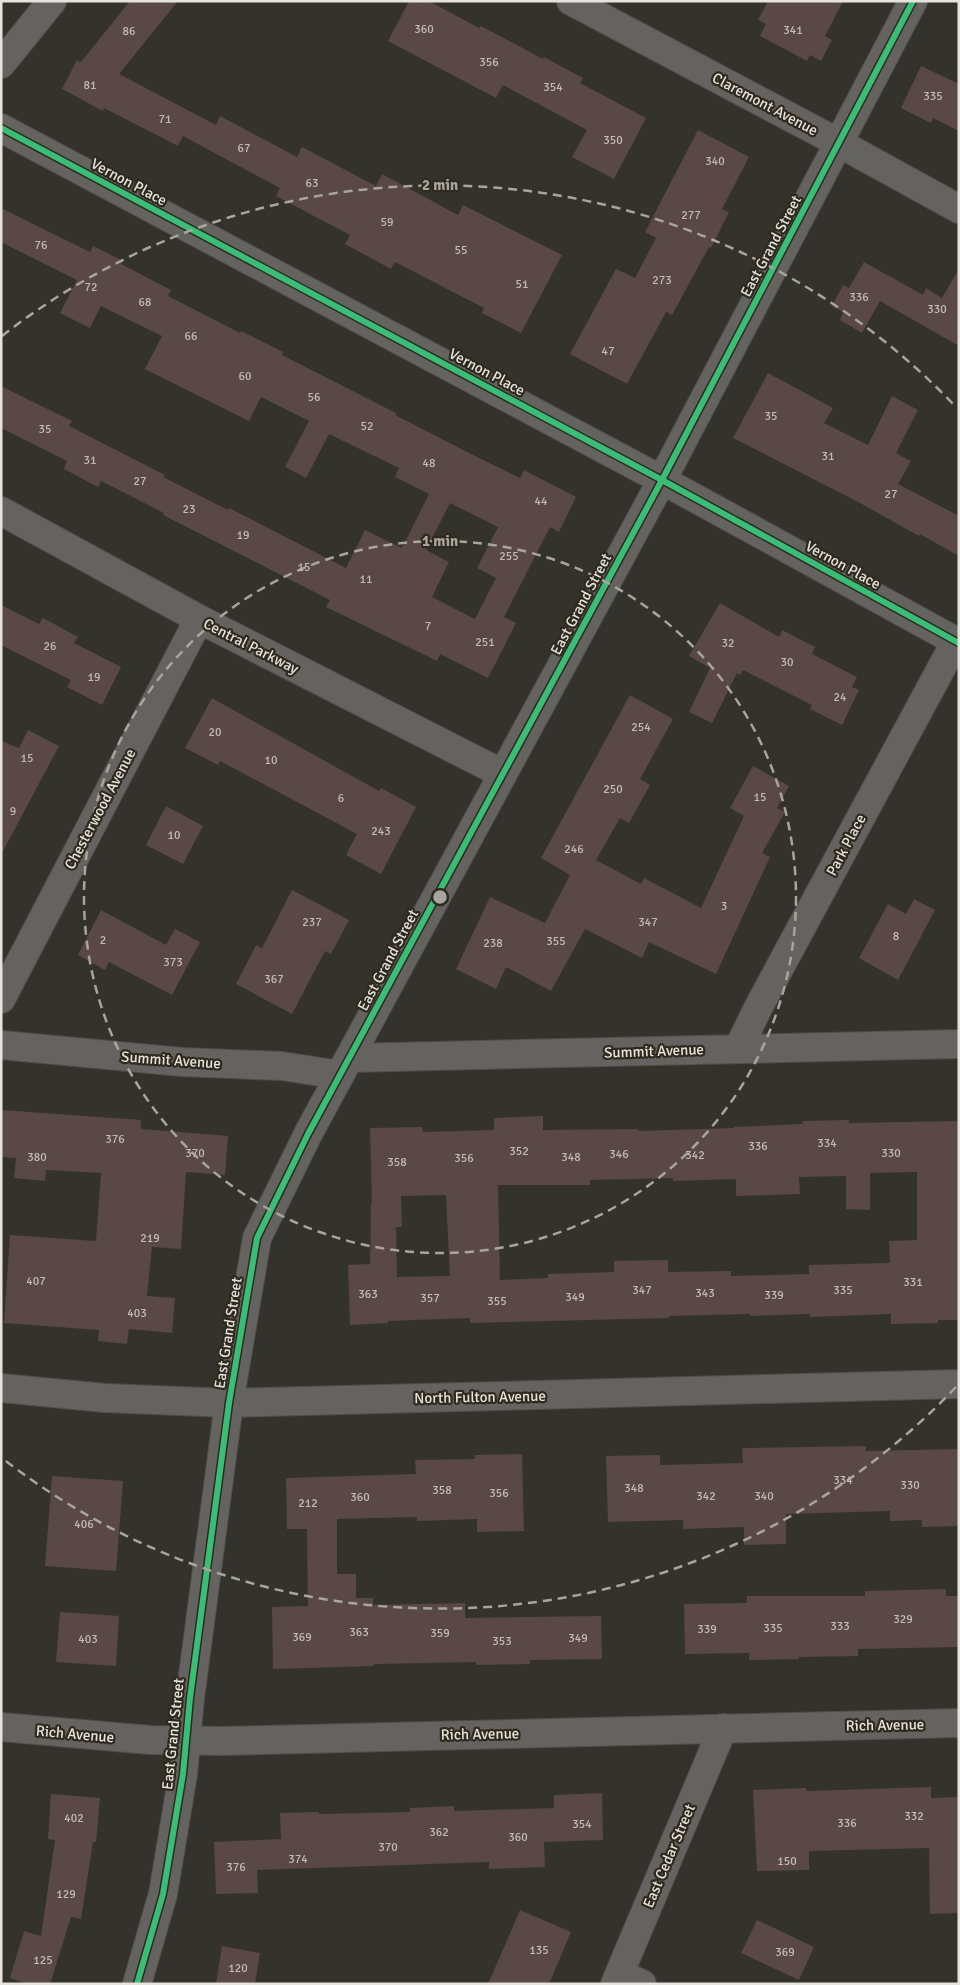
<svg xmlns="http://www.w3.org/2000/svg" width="960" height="1985" viewBox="0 0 960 1985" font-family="Signika,sans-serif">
<rect width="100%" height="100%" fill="#34322c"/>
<path fill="#594845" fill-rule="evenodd" d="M 130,1 L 178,1 L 119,74 L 216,125 L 220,116 L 297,157 L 302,147 L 376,186 L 382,174 L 458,215 L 463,205 L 562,255 L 521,333 L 482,313 L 484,308 L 395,262 L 391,269 L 345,244 L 350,235 L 276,196 L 280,188 L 183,136 L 178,146 L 104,108 L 103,111 L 62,89 L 77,60 L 81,62 Z
M 409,1 L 429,1 L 479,28 L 481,26 L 543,59 L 544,57 L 583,78 L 580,83 L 646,118 L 614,179 L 572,157 L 587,130 L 503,85 L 496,98 L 388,41 Z
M 768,1 L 843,1 L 825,36 L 832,40 L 821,61 L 810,55 L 807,61 L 760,36 L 766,24 L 758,20 Z
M 921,66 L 959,84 L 959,131 L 933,118 L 931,123 L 901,108 Z
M 698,130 L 749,157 L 722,209 L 729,212 L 711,248 L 709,247 L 672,315 L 666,312 L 627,384 L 570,354 L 616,269 L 635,278 L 656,238 L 645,232 Z
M 1,208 L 90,252 L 93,246 L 123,261 L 121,264 L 171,290 L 168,296 L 240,333 L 241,331 L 283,352 L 282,355 L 396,413 L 395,415 L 477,457 L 520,478 L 524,470 L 576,497 L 559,532 L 550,527 L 504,617 L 516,623 L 488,678 L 440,654 L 437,661 L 326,607 L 330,600 L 163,515 L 164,513 L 101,481 L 98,487 L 64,469 L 67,461 L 1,428 L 1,386 L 72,421 L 69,426 L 165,475 L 163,477 L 228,510 L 229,508 L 346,568 L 365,530 L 402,548 L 429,494 L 395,477 L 399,468 L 329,434 L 306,478 L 285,467 L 309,421 L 261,397 L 249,421 L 145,369 L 162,336 L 101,306 L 90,328 L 60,313 L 77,280 L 1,242 ZM 450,503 L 498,527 L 477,568 L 496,578 L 475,619 L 432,597 L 449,562 L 426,550 Z
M 864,262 L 923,295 L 926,288 L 942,298 L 959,269 L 959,346 L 880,301 L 862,333 L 840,320 L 843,312 L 832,306 L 843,285 L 849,288 Z
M 768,373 L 833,408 L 824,423 L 868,445 L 892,396 L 918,410 L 896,453 L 911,461 L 898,484 L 959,516 L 959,556 L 920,534 L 919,536 L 860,503 L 733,438 Z
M 720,603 L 779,637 L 782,630 L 815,647 L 812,654 L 857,677 L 852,687 L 859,690 L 842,725 L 810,709 L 812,705 L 743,670 L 740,675 L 737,673 L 712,723 L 689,712 L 710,668 L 689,656 Z
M 1,605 L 39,624 L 43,618 L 78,637 L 74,643 L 121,667 L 102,705 L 67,687 L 71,680 L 1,645 Z
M 630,695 L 673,719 L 640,779 L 650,785 L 629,823 L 620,818 L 596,860 L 641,884 L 644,878 L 701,908 L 744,816 L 730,808 L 753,766 L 789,786 L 777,808 L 785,812 L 762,853 L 770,857 L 716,974 L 649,942 L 642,958 L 585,929 L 551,991 L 506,967 L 496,989 L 456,969 L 490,897 L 545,923 L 570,875 L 541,858 Z
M 212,698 L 379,791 L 381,788 L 416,807 L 381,874 L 346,855 L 357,834 L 220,761 L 218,765 L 185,748 Z
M 28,730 L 59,746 L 1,855 L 1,741 L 19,748 Z
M 166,806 L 203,826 L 183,864 L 146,845 Z
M 292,890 L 349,920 L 331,954 L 325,951 L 292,1014 L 236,984 L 256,945 L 262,948 Z
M 914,899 L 935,910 L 898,980 L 859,958 L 888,904 L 906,914 Z
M 101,910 L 166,945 L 175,929 L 200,942 L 172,995 L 109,962 L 105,970 L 78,955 Z
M 1,1110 L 141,1120 L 141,1129 L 228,1136 L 225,1175 L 186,1172 L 181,1249 L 152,1247 L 147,1296 L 175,1298 L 172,1333 L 129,1329 L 127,1344 L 98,1341 L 99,1330 L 4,1323 L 10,1235 L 96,1241 L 101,1173 L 46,1170 L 45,1181 L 14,1178 L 16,1158 L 1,1157 Z
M 543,1116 L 543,1130 L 638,1129 L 638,1131 L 734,1128 L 734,1127 L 803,1124 L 803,1121 L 849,1120 L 849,1123 L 959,1121 L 959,1320 L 938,1320 L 938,1323 L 891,1324 L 891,1314 L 810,1317 L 810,1314 L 750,1316 L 750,1314 L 669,1316 L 669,1318 L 470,1323 L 470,1318 L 388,1321 L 388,1323 L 350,1325 L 348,1265 L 370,1264 L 371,1203 L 372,1203 L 370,1128 L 422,1127 L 423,1132 L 494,1130 L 494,1118 ZM 917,1172 L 917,1240 L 889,1241 L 890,1263 L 809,1265 L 809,1274 L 731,1276 L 731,1271 L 668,1272 L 668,1260 L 614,1261 L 614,1272 L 548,1274 L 548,1278 L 500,1280 L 498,1185 L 590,1185 L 590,1180 L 673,1178 L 673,1181 L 736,1179 L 736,1196 L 800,1194 L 799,1177 L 846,1176 L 846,1209 L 870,1210 L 870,1173 ZM 446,1195 L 450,1276 L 397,1277 L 396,1227 L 402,1227 L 401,1196 Z
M 866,1446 L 866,1451 L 959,1449 L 959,1526 L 922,1527 L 922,1520 L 890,1521 L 890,1511 L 786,1514 L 786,1544 L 744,1545 L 744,1527 L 683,1529 L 683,1520 L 608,1522 L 606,1456 L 660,1455 L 660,1465 L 743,1463 L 742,1448 Z
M 522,1454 L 524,1531 L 477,1532 L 477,1519 L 417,1521 L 417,1517 L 337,1519 L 337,1574 L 356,1574 L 356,1598 L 373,1598 L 373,1605 L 465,1603 L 465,1618 L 601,1616 L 602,1659 L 530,1660 L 530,1664 L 476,1665 L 476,1662 L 374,1664 L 374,1666 L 273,1669 L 272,1607 L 308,1606 L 307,1529 L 287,1529 L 286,1478 L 416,1474 L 415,1460 L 475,1459 L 475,1455 Z
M 52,1476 L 123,1481 L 116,1571 L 45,1566 Z
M 946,1589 L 946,1596 L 959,1596 L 959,1647 L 858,1649 L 858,1656 L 799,1657 L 799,1659 L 749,1660 L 749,1653 L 685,1654 L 684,1604 L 747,1603 L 747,1596 L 865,1596 L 865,1591 Z
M 60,1612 L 119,1616 L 116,1666 L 56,1662 Z
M 931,1787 L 931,1798 L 959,1797 L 959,1913 L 930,1914 L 929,1848 L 809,1851 L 809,1870 L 757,1871 L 753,1790 L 806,1788 L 807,1791 Z
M 602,1793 L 603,1840 L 544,1842 L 545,1867 L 489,1869 L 489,1862 L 257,1870 L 258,1893 L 216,1894 L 214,1842 L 281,1839 L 280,1813 L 319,1812 L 319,1814 L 410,1812 L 410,1808 L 454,1806 L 454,1811 L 554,1808 L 554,1795 Z
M 51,1794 L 100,1798 L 96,1842 L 93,1842 L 81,1919 L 71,1917 L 50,1984 L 28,1984 L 10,1978 L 24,1931 L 41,1936 L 55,1840 L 48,1839 Z
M 520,1910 L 571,1932 L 549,1984 L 488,1984 Z
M 757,1920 L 814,1947 L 799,1980 L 741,1953 Z
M 222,1946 L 260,1953 L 255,1984 L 216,1984 Z"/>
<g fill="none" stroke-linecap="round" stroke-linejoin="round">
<defs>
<path id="minor" d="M 571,1 L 839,143 L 959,209
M 1,64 L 52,1
M 1,128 L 662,480 L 959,643
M 1,511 L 199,619 L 503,774
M 1,999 L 199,619
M 1,1045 L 182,1062 L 282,1066 L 340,1075
M 738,1049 L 759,1006 L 956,641
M 350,1058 L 959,1044
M 1,1388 L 105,1398 L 229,1403 L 959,1384
M 1,1727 L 150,1740 L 221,1741 L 959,1723
M 620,1974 L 642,1984
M 137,1984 L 163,1894 L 183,1774 L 190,1698 L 229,1403 L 257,1238 L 308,1134 L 662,480 L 913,1
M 615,1984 L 723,1728"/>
</defs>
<use href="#minor" stroke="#504e49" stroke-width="30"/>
<use href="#minor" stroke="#64635f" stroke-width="28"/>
<defs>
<path id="cycleway" d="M 1,128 L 662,480 L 959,643
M 137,1984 L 163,1894 L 183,1774 L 190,1698 L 229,1403 L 257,1238 L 308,1134 L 662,480 L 913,1"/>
</defs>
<use href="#cycleway" stroke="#2e2a1f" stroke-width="9"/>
<use href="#cycleway" stroke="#3abd76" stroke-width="6"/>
</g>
<g fill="none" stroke="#a8a59e" stroke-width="2.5" stroke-dasharray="9 6">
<circle cx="440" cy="897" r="356"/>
<path d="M956 1387A712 712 0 0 1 2 1458M2 336A712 712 0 0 1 956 407"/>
</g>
<g text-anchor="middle" stroke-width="4.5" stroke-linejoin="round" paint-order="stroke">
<g font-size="12" fill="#c3bcb6">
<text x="424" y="33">360</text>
<text x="793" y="34">341</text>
<text x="129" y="35">86</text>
<text x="489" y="66">356</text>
<text x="90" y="89">81</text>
<text x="553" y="91">354</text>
<text x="933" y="100">335</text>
<text x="165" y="123">71</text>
<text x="613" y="144">350</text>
<text x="244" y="152">67</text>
<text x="715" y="165">340</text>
<text x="312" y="187">63</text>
<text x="691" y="219">277</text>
<text x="387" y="226">59</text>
<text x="41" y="249">76</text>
<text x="461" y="254">55</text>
<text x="662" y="284">273</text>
<text x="522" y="288">51</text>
<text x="91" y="291">72</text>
<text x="859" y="301">336</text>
<text x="145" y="306">68</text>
<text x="937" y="313">330</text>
<text x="191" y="340">66</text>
<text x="608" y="355">47</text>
<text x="245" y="380">60</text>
<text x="314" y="401">56</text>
<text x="771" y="420">35</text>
<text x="367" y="430">52</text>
<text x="45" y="433">35</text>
<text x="828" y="460">31</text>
<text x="90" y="464">31</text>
<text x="429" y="467">48</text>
<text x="140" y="485">27</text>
<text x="891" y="498">27</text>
<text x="541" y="505">44</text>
<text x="189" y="513">23</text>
<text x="243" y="539">19</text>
<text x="509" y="560">255</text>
<text x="304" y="571">15</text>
<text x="366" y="583">11</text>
<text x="428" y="630">7</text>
<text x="485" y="646">251</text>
<text x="728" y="647">32</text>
<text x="50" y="650">26</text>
<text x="787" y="666">30</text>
<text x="94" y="681">19</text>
<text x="840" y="701">24</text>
<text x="641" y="731">254</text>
<text x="215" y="736">20</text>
<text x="27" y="762">15</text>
<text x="271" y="764">10</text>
<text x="613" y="793">250</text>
<text x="760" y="801">15</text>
<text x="341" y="802">6</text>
<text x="13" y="815">9</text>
<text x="381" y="835">243</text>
<text x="174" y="839">10</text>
<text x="574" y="853">246</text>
<text x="724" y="910">3</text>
<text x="312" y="926">237</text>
<text x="648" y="926">347</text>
<text x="896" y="940">8</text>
<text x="103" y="944">2</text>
<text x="556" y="945">355</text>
<text x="493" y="947">238</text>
<text x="173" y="966">373</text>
<text x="274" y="983">367</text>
<text x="115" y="1143">376</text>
<text x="827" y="1147">334</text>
<text x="758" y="1150">336</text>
<text x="519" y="1155">352</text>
<text x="195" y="1157">370</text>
<text x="891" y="1157">330</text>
<text x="619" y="1158">346</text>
<text x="695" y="1159">342</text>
<text x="37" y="1161">380</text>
<text x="571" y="1161">348</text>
<text x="464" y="1162">356</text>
<text x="397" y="1166">358</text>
<text x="150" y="1242">219</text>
<text x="36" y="1285">407</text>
<text x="913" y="1286">331</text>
<text x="642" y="1294">347</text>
<text x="843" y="1294">335</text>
<text x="705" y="1297">343</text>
<text x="368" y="1298">363</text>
<text x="774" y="1299">339</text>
<text x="575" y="1301">349</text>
<text x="430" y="1302">357</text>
<text x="497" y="1305">355</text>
<text x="137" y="1317">403</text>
<text x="843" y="1484">334</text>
<text x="910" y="1489">330</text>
<text x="634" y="1492">348</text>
<text x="442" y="1494">358</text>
<text x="499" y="1497">356</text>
<text x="706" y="1500">342</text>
<text x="764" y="1500">340</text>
<text x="360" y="1501">360</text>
<text x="308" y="1507">212</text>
<text x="84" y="1528">406</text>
<text x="903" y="1623">329</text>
<text x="840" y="1630">333</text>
<text x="773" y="1632">335</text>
<text x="707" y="1633">339</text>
<text x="359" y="1636">363</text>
<text x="440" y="1637">359</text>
<text x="302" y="1641">369</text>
<text x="578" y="1642">349</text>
<text x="88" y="1643">403</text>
<text x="502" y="1645">353</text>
<text x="914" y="1820">332</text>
<text x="74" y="1822">402</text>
<text x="847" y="1827">336</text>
<text x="582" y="1828">354</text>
<text x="439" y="1836">362</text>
<text x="518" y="1841">360</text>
<text x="388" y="1851">370</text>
<text x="298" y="1863">374</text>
<text x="787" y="1865">150</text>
<text x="236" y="1871">376</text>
<text x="66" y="1898">129</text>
<text x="539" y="1954">135</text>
<text x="785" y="1956">369</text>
<text x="43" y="1964">125</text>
<text x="238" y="1972">120</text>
</g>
<g font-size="15" fill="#e6e3dc" stroke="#2e2a1f">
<text transform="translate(765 104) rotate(28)" y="5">Claremont Avenue</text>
<text transform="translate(129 182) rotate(28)" y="5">Vernon Place</text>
<text transform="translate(771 246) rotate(-62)" y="5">East Grand Street</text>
<text transform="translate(487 372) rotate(28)" y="5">Vernon Place</text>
<text transform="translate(843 565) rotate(29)" y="5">Vernon Place</text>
<text transform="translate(581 604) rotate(-62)" y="5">East Grand Street</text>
<text transform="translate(251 646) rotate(27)" y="5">Central Parkway</text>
<text transform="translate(100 809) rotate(-62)" y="5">Chesterwood Avenue</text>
<text transform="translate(846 845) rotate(-62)" y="5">Park Place</text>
<text transform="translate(388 960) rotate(-62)" y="5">East Grand Street</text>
<text transform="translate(654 1051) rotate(-2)" y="5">Summit Avenue</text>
<text transform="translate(171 1060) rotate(4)" y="5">Summit Avenue</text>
<text transform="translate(228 1333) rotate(-81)" y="5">East Grand Street</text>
<text transform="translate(480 1397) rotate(-1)" y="5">North Fulton Avenue</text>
<text transform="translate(885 1725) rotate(-1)" y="5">Rich Avenue</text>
<text transform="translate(75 1734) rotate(5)" y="5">Rich Avenue</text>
<text transform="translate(173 1734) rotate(-84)" y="5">East Grand Street</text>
<text transform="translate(480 1734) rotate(-1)" y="5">Rich Avenue</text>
<text transform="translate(669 1856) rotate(-67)" y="5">East Cedar Street</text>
</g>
</g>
<circle cx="440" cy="897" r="8" fill="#a8a59e" stroke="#2e2a1f" stroke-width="2.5"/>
<g font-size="15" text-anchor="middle" font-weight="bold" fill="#a8a59e" stroke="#2e2a1f" stroke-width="4.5" stroke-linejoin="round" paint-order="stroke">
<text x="440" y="190">2 min</text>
<text x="440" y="546">1 min</text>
</g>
<rect width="960" height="1985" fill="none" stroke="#e6e3dc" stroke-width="5"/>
</svg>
